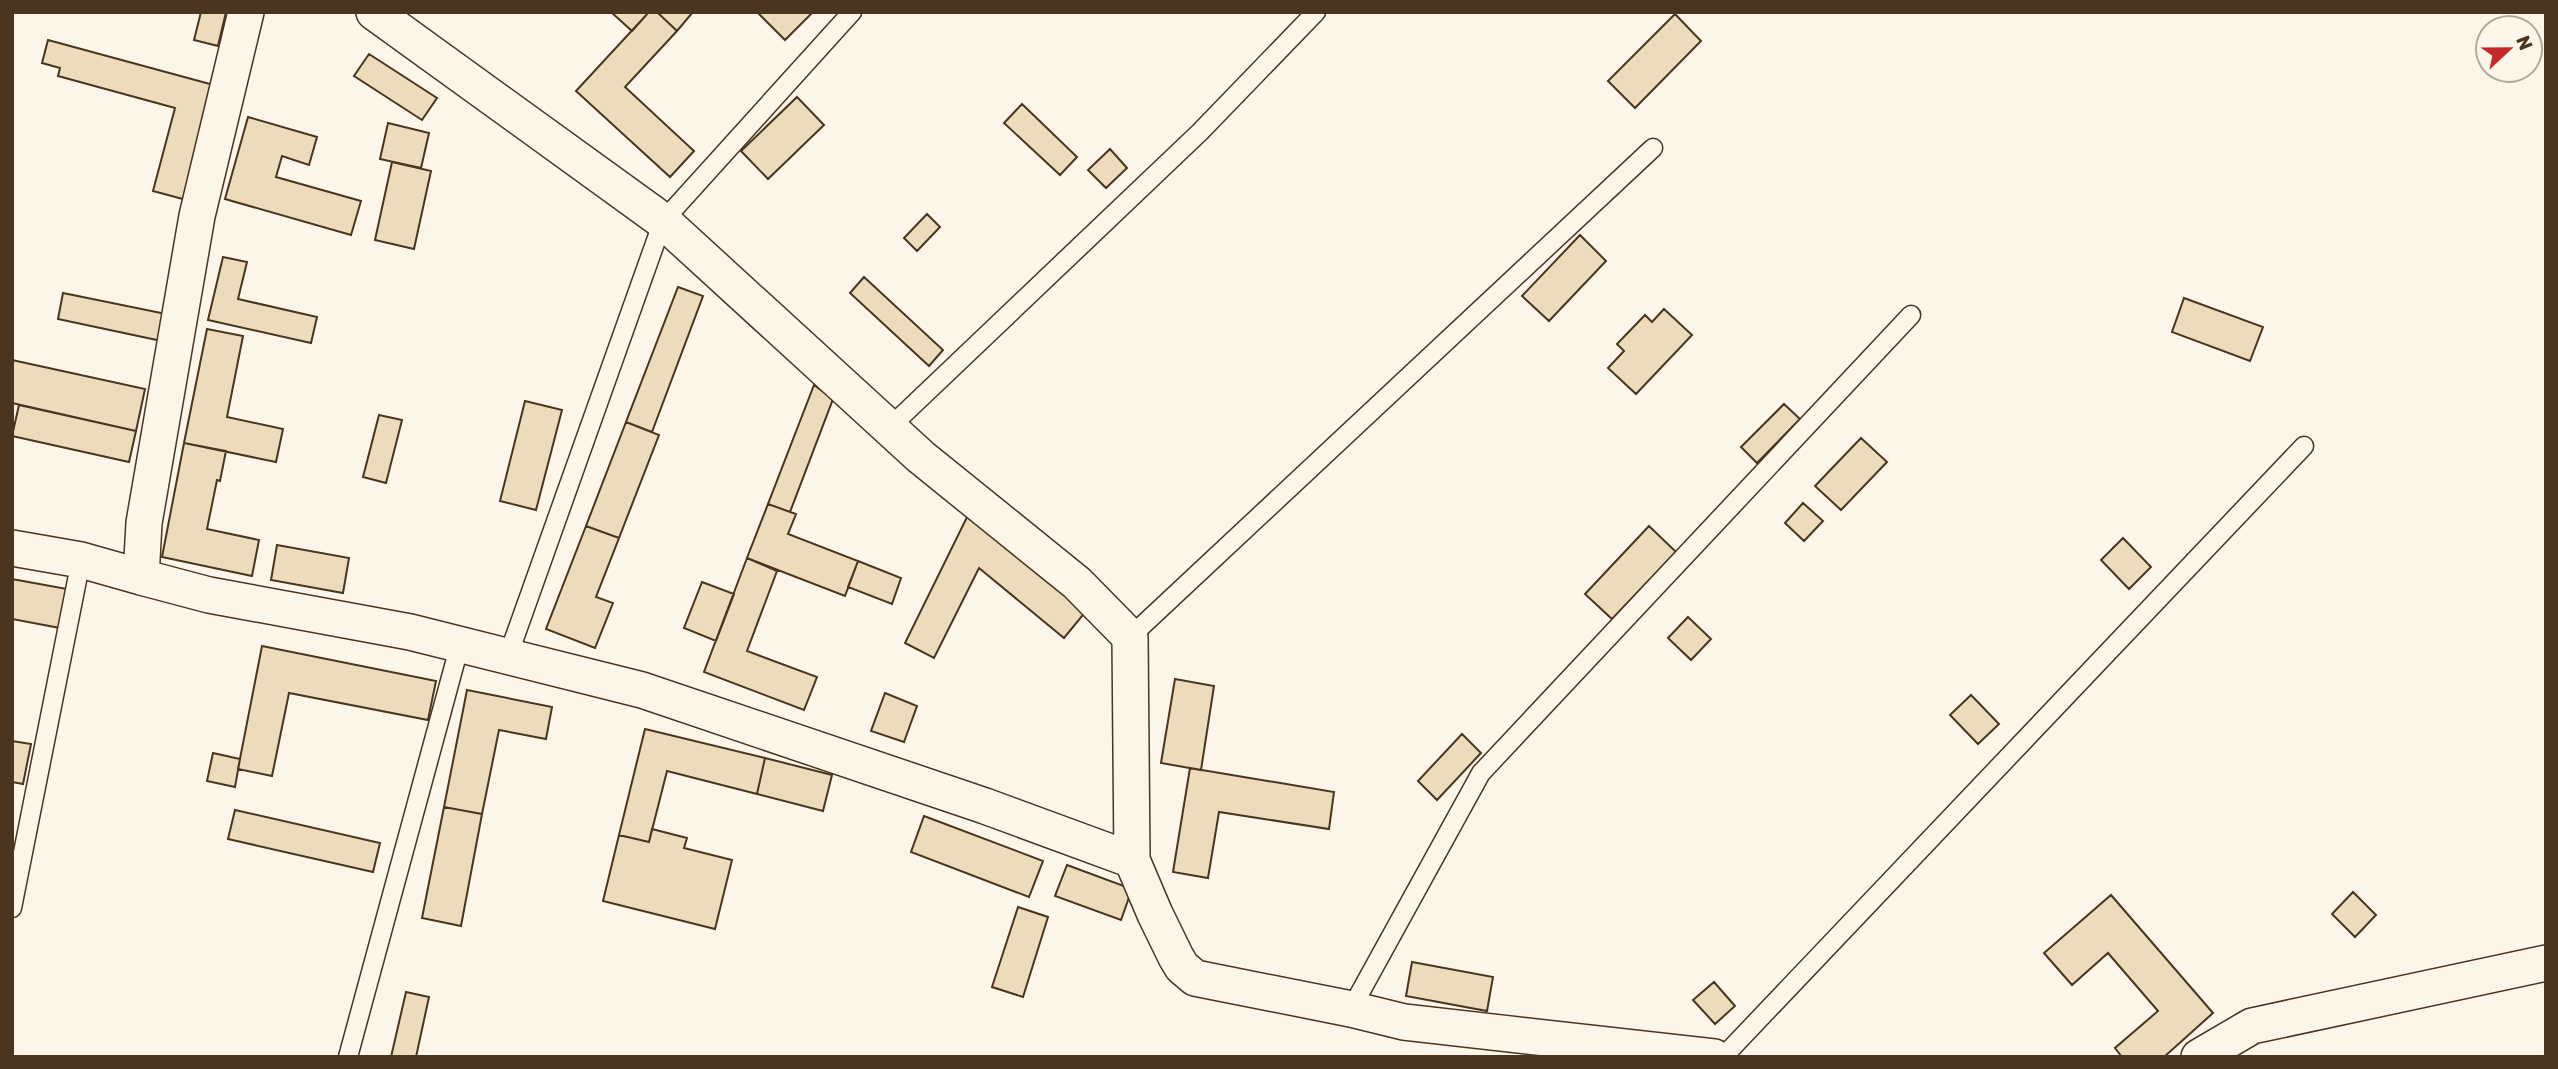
<svg xmlns="http://www.w3.org/2000/svg" width="2558" height="1069" viewBox="0 0 2558 1069" font-family="Rubik,sans-serif">
<rect width="100%" height="100%" fill="#fbf6e9"/>
<path fill="#ecdcbc" stroke="#4a3520" stroke-width="2" d="M 201,12 L 226,12 L 218,46 L 194,40 Z
M 611,12 L 649,12 L 632,31 Z
M 649,12 L 657,12 L 677,31 L 625,87 L 694,151 L 670,177 L 576,91 Z
M 657,12 L 693,12 L 677,31 Z
M 757,12 L 809,12 L 811,14 L 785,40 Z
M 1675,14 L 1701,41 L 1635,108 L 1608,81 Z
M 48,40 L 221,87 L 194,202 L 153,191 L 175,108 L 58,76 L 60,68 L 42,63 Z
M 369,54 L 437,98 L 422,120 L 354,76 Z
M 797,97 L 824,125 L 768,179 L 741,151 Z
M 1022,104 L 1077,157 L 1060,175 L 1004,123 Z
M 248,117 L 317,137 L 309,165 L 282,156 L 276,177 L 361,201 L 351,235 L 225,199 Z
M 388,123 L 429,133 L 421,168 L 380,159 Z
M 1110,149 L 1127,168 L 1106,188 L 1088,170 Z
M 392,162 L 431,171 L 414,249 L 375,240 Z
M 927,214 L 940,227 L 917,251 L 904,238 Z
M 1580,235 L 1606,261 L 1549,321 L 1522,296 Z
M 223,257 L 247,262 L 238,299 L 317,317 L 311,343 L 208,320 Z
M 864,277 L 943,350 L 929,366 L 850,293 Z
M 678,287 L 703,296 L 652,432 L 626,422 Z
M 63,293 L 176,316 L 171,343 L 58,319 Z
M 2184,298 L 2263,327 L 2250,361 L 2172,332 Z
M 1664,309 L 1692,335 L 1636,394 L 1608,368 L 1624,351 L 1617,344 L 1645,315 L 1652,322 Z
M 207,329 L 243,336 L 227,417 L 283,429 L 276,462 L 184,443 Z
M 12,360 L 145,389 L 136,431 L 12,403 Z
M 814,385 L 833,399 L 790,512 L 768,504 Z
M 525,401 L 562,410 L 536,510 L 500,501 Z
M 1784,404 L 1800,419 L 1757,463 L 1741,447 Z
M 19,405 L 136,431 L 129,462 L 12,436 Z
M 379,415 L 402,420 L 386,483 L 363,477 Z
M 626,422 L 659,435 L 619,538 L 586,526 Z
M 1861,438 L 1887,462 L 1841,510 L 1815,486 Z
M 184,443 L 226,451 L 220,481 L 217,480 L 207,529 L 259,540 L 252,576 L 162,557 Z
M 1803,503 L 1823,521 L 1804,541 L 1785,523 Z
M 768,504 L 796,514 L 788,534 L 858,561 L 845,596 L 747,558 Z
M 969,513 L 1087,610 L 1064,638 L 979,568 L 934,658 L 905,643 Z
M 586,526 L 619,538 L 596,597 L 613,603 L 595,648 L 546,629 Z
M 1649,526 L 1676,552 L 1612,619 L 1585,594 Z
M 2123,538 L 2151,567 L 2129,589 L 2101,560 Z
M 277,545 L 349,558 L 343,593 L 271,580 Z
M 747,558 L 777,571 L 747,651 L 817,677 L 804,710 L 704,672 Z
M 858,561 L 901,578 L 892,604 L 848,587 Z
M 12,579 L 67,589 L 60,628 L 12,619 Z
M 702,582 L 734,594 L 716,641 L 684,628 Z
M 1688,617 L 1711,639 L 1691,660 L 1668,638 Z
M 262,646 L 436,681 L 428,720 L 289,693 L 272,776 L 238,769 Z
M 1175,679 L 1214,686 L 1201,770 L 1161,763 Z
M 467,690 L 552,707 L 546,739 L 499,730 L 482,814 L 444,807 Z
M 885,693 L 917,706 L 904,742 L 871,731 Z
M 1971,695 L 1999,724 L 1978,744 L 1950,715 Z
M 645,729 L 765,758 L 757,794 L 667,771 L 649,842 L 619,835 Z
M 1462,734 L 1481,753 L 1437,800 L 1418,781 Z
M 12,741 L 31,744 L 23,784 L 12,782 Z
M 213,753 L 240,759 L 235,787 L 207,781 Z
M 765,758 L 832,775 L 823,811 L 757,794 Z
M 1190,768 L 1334,792 L 1329,829 L 1219,812 L 1208,878 L 1173,872 Z
M 444,807 L 482,814 L 461,926 L 422,918 Z
M 235,810 L 380,843 L 373,872 L 228,839 Z
M 924,816 L 1043,861 L 1029,897 L 911,852 Z
M 652,829 L 687,838 L 684,848 L 732,860 L 715,929 L 603,901 L 619,835 L 649,842 Z
M 1067,865 L 1132,889 L 1121,920 L 1055,896 Z
M 2353,892 L 2376,915 L 2355,937 L 2332,914 Z
M 2111,895 L 2213,1013 L 2164,1057 L 2122,1057 L 2115,1048 L 2158,1011 L 2108,953 L 2072,985 L 2044,953 Z
M 1018,907 L 1048,917 L 1023,997 L 992,987 Z
M 1412,962 L 1493,977 L 1487,1011 L 1406,996 Z
M 1714,982 L 1735,1006 L 1715,1024 L 1693,1000 Z
M 406,992 L 429,997 L 416,1057 L 391,1057 Z"/>
<g fill="none" stroke-linecap="round" stroke-linejoin="round">
<defs>
<path id="service" d="M 889,428 L 1200,132 L 1316,12
M 1130,637 L 1653,148
M 508,656 L 663,221 L 852,12
M 12,908 L 81,560
M 1351,1009 L 1481,773 L 1911,315
M 348,1057 L 460,644
M 1723,1057 L 2304,446"/>
<path id="minor" d="M 246,12 L 197,216 L 144,523 L 141,577 L 209,595 L 410,632 L 642,690 L 985,806 L 1132,860
M 374,12 L 663,221 L 921,457 L 1077,583 L 1130,637 L 1132,860 L 1155,914 L 1176,957 L 1182,967 L 1195,978 L 1351,1009 L 1404,1022 L 1714,1057
M 12,548 L 81,560 L 141,577
M 2199,1057 L 2252,1026 L 2546,963"/>
</defs>
<use href="#service" stroke="#4a3520" stroke-width="21"/>
<use href="#minor" stroke="#4a3520" stroke-width="38"/>
<use href="#service" stroke="#fbf6e9" stroke-width="18"/>
<use href="#minor" stroke="#fbf6e9" stroke-width="35"/>
</g>
<rect width="2558" height="1069" fill="none" stroke="#4a3520" stroke-width="28"/>
<g transform="translate(2509 49) rotate(68)"><circle r="33" fill="#fbf6e9" stroke="#b4a999" stroke-width="2"/>
<path d="M0-5L12 26L0 18L-12 26Z" fill="#c62828"/>
<text y="-10" font-size="19" font-weight="bold" text-anchor="middle" fill="#4a3520">N</text>
</g>
</svg>
